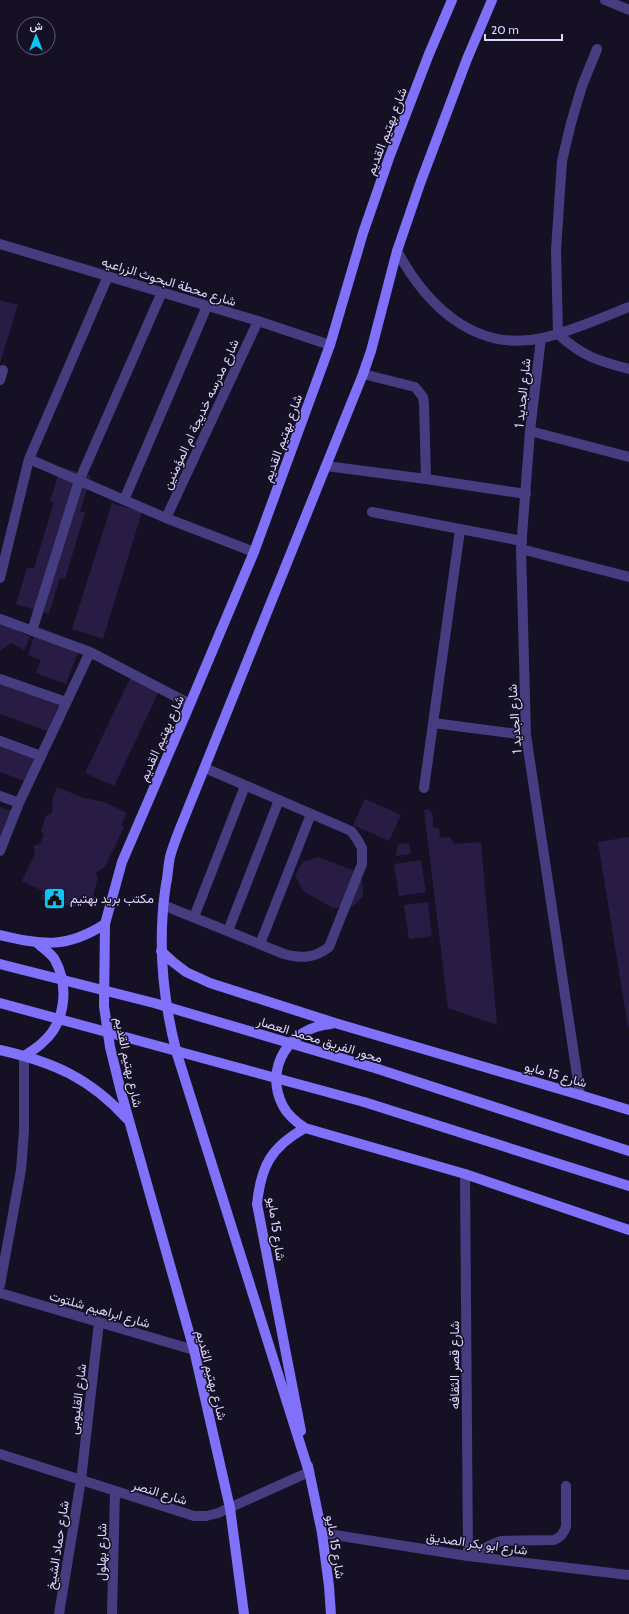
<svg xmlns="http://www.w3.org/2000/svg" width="629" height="1614" viewBox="0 0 629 1614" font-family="Cabin,Vazirmatn,sans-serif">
<rect width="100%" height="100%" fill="#151024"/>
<path fill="#281c45" d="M 0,300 L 18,305 L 0,363 Z
M 61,467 L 91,476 L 80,511 L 85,513 L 65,579 L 60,578 L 49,614 L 16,604 L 27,568 L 34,568 L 54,502 L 50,501 Z
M 112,503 L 142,512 L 103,639 L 72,629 Z
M 0,622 L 30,637 L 24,650 L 11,643 L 0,651 Z
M 35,634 L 79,650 L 66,684 L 36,673 L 41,660 L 28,655 Z
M 133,672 L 162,685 L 114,786 L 85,773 Z
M 0,684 L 59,705 L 47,731 L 0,714 Z
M 0,745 L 34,758 L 25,781 L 0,772 Z
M 57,787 L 84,798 L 104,802 L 127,813 L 121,825 L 124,827 L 105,867 L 95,873 L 98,877 L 92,900 L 73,907 L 41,899 L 43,891 L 22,881 L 35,854 L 33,846 L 40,844 L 44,834 L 41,831 L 46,816 L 52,813 L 53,797 Z
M 365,799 L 401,815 L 389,841 L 353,825 Z
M 0,807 L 12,811 L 0,844 Z
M 429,809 L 433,815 L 433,827 L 439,829 L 440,838 L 450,837 L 454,844 L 481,842 L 497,1025 L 448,1008 L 424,810 Z
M 629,837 L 629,1027 L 628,1027 L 598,842 Z
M 409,843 L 411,854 L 396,856 L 398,844 Z
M 318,857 L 355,871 L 362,879 L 363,896 L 354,906 L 333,908 L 303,891 L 295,875 L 303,862 Z
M 421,860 L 426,892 L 399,896 L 394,864 Z
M 428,902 L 432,936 L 409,939 L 404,905 Z"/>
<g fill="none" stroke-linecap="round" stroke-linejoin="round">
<path stroke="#463d81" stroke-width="10" d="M 605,0 L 629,10
M 558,334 L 556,250 L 562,161 L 571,123 L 582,86 L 597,49
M 363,374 L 415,387 L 423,397 L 424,403 L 426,479
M 0,380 L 3,370
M 326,466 L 426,479 L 526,494
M 372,512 L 522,541
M 433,723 L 526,735
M 424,788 L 460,530
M 163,905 L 284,954 C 301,959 315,958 329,947 L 362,864 L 362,848 L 357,839 L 351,831 L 205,768
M 194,917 L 245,786
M 228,931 L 279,800
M 260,944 L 311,814
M 468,1556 L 493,1544 L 501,1541 L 554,1540 C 561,1537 563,1534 566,1527 L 566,1486"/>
<path stroke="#463d81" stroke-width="10" d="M 0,244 L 258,321 L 330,345
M 397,251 C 427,306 475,353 543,338 C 572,331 601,318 629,307
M 558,334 C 582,356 598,361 629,369
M 541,338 L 530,431 L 521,549 L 526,735 L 580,1095
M 530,431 L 629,457
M 29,459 L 166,518 L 254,552
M 124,500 L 207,306
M 166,518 L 258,321
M 521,549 L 629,577
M 0,578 L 29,459 L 108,276
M 0,619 L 90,652 L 190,704
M 32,631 L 79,481 L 162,292
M 0,679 L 66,702
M 0,741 L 41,756
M 0,796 L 19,803
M 0,851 L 19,803 L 90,652
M 465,1174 L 468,1556
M 0,1285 L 21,1170 L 24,1131 L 24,1056
M 0,1293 L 194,1350
M 0,1454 L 194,1516 L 206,1516 L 218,1513 L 309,1472
M 322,1533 L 468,1556 L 629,1575
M 59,1614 L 81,1480 L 99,1322
M 112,1614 L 115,1491"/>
<path stroke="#8170f9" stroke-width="10" d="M 0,935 C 43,945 66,949 105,924
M 161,951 L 173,962 L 186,972 L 210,983 L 335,1023 L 580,1095 L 629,1110
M 331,1024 C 290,1027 263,1068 283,1106 C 288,1116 296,1122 305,1128 L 465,1174 L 629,1230
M 0,1050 C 53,1062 90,1078 127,1119
M 24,1056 C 30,1052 37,1048 42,1043 C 66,1023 69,986 55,960 C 52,954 43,948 37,943
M 378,1069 L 629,1151
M 364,1102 L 629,1186
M 301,1431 L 257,1204 C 261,1166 271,1147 305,1128
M 308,1466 L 322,1533 L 329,1586 L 331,1614
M 309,1472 L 177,1054 C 162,997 157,943 166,884 C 168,876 168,866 170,857 C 174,842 181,826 187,811 L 363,374 L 371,351 L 397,251 L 421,181 L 467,59 L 492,0
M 244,1614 L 230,1508 L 194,1350 L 121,1092 L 110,1047 L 104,1006 L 105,924 L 122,862 L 190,704 L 254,552 L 330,345 L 363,233 L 389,158 L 429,54 L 452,0"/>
<path stroke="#8170f9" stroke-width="10" d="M 0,964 L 154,1003 L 378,1069
M 0,1003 L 364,1102"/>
</g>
<defs>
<symbol id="civic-square" viewBox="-11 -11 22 22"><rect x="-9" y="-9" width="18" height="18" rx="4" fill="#0ac6f4" stroke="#151024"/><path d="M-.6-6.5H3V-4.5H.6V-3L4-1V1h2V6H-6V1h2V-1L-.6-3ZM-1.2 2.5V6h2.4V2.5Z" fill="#111"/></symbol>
</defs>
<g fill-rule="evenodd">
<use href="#civic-square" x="42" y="886" width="25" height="25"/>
</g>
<g text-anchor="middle" stroke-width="3" stroke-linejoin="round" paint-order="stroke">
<g font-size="13" fill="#ddd5fd" stroke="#151024">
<text transform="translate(386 131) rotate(-69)" y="5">شارع بهتيم القديم</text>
<text transform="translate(169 281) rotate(17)" y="5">شارع محطة البحوث الزراعيه</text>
<text transform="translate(522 393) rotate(-84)" y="5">شارع الجديد 1</text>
<text transform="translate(200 414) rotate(-65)" y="5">شارع مدرسه خديجة ام المؤمنين</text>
<text transform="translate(282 438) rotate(-70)" y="5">شارع بهتيم القديم</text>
<text transform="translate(514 719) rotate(-94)" y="5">شارع الجديد 1</text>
<text transform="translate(161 738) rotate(-66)" y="5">شارع بهتيم القديم</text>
<text transform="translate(320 1039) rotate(17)" y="5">محور الفريق محمد العصار</text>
<text transform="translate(129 1062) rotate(78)" y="5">شارع بهتيم القديم</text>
<text transform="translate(556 1074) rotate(16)" y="5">شارع 15 مايو</text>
<text transform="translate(277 1229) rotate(82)" y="5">شارع 15 مايو</text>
<text transform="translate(100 1309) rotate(16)" y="5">شارع ابراهيم شلتوت</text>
<text transform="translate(454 1365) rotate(-90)" y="5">شارع قصر الثقافه</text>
<text transform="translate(212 1375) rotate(76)" y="5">شارع بهتيم القديم</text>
<text transform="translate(77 1399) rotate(-83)" y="5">شارع القليوبى</text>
<text transform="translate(160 1492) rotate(17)" y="5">شارع النصر</text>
<text transform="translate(477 1543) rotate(8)" y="5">شارع ابو بكر الصديق</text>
<text transform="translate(57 1545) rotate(-81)" y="5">شارع حماد الشيخ</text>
<text transform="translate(336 1547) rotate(81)" y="5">شارع 15 مايو</text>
<text transform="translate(101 1552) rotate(-89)" y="5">شارع بهلول</text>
</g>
<g font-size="13" fill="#ddd5fd" stroke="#151024" text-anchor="start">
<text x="70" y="903">مكتب بريد بهتيم</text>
</g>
</g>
<g transform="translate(36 36)"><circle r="19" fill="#151024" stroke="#655f7b"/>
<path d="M0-3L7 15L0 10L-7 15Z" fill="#0ac6f4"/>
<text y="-6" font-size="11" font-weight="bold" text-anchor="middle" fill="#ddd5fd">ش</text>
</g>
<path d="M485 34v6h77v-6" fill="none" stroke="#ddd5fd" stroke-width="2"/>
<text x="491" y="34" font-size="12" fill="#ddd5fd" stroke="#151024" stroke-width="3" paint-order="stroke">20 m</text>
</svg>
